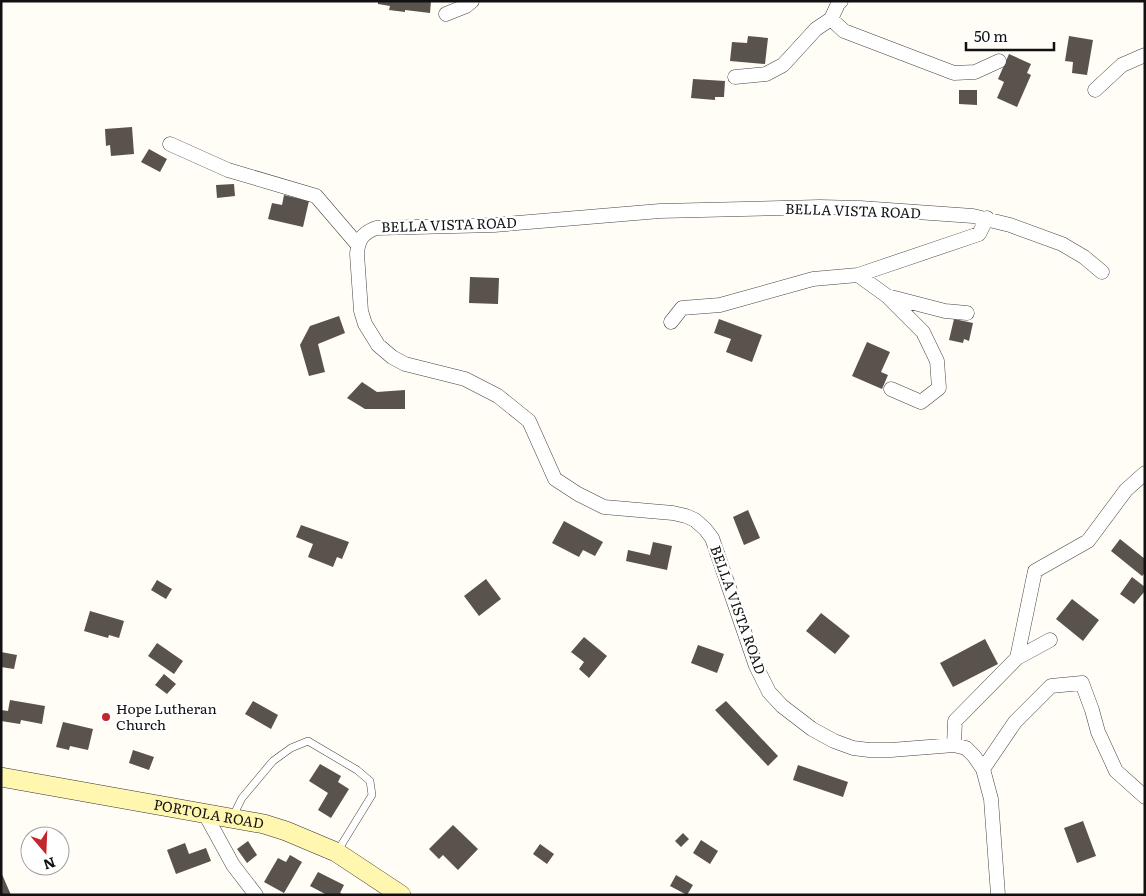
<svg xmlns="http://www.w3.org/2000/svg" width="1146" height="896" viewBox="0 0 1146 896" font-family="Literata,serif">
<rect width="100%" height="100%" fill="#fffdf5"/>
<path fill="#5a524d" d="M 378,1 L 431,1 L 430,13 L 405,10 L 405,12 L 389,10 L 390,6 L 378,4 Z
M 748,36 L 768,38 L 765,64 L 730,61 L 732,42 L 747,43 Z
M 1069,36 L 1093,40 L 1087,75 L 1072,73 L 1073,62 L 1065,61 Z
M 1009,54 L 1031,64 L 1027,73 L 1031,75 L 1017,107 L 997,98 L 1004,82 L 998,79 Z
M 693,79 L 725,81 L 724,97 L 715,97 L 715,100 L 691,98 Z
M 959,90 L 977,90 L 977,105 L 959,104 Z
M 132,127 L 134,154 L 111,156 L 110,145 L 106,146 L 105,129 Z
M 149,149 L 167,159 L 160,172 L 141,162 Z
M 234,184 L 235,196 L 217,198 L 216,185 Z
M 284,195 L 309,201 L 303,227 L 268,219 L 272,203 L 282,205 Z
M 470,277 L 499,278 L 498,304 L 469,303 Z
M 339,316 L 345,333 L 318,344 L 325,372 L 309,376 L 300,345 L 310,326 Z
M 719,319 L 762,335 L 752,362 L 726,352 L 731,339 L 714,333 Z
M 954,319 L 973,323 L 969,341 L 964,339 L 963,343 L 949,340 Z
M 867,342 L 890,352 L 881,372 L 888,375 L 882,389 L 852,376 Z
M 362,382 L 377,392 L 405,390 L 405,409 L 365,409 L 347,398 Z
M 748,510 L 760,538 L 744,545 L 733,517 Z
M 564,521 L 603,542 L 595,556 L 583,550 L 579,557 L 552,543 Z
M 301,525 L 349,542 L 342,559 L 337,557 L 333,567 L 308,557 L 313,544 L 296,537 Z
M 1120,539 L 1145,559 L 1145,573 L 1142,576 L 1111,551 Z
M 653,542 L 672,546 L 667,570 L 626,561 L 628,550 L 650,555 Z
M 1132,577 L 1145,587 L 1145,591 L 1134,604 L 1120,594 Z
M 486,579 L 501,599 L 479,616 L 464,596 Z
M 157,580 L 172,589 L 166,599 L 151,590 Z
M 1072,599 L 1099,620 L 1083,641 L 1056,619 Z
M 90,611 L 124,621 L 119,638 L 109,635 L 108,638 L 84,631 Z
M 821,613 L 850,636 L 835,654 L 806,631 Z
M 584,637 L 607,656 L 589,678 L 579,669 L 584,662 L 571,652 Z
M 985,639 L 998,664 L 953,687 L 940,663 Z
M 157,643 L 183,661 L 174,674 L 148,656 Z
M 698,645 L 724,654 L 717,673 L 691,663 Z
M 1,652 L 17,655 L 14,669 L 1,667 Z
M 164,674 L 176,684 L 167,694 L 155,685 Z
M 10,700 L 45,706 L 42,724 L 21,720 L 20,724 L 1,721 L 1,710 L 8,711 Z
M 253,701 L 278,715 L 271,729 L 245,714 Z
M 726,701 L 778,756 L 768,766 L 715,710 Z
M 63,722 L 93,729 L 88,750 L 70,746 L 69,750 L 56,747 Z
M 133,750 L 154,757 L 149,770 L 129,763 Z
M 320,764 L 341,776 L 338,782 L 349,789 L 331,818 L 318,810 L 328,793 L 309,781 Z
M 798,765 L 848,782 L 843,797 L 793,780 Z
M 1083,821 L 1096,856 L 1077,863 L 1064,828 Z
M 453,825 L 478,849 L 458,870 L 443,855 L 439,859 L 429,849 Z
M 683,833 L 689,839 L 681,847 L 675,841 Z
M 701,840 L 718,851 L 710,864 L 693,853 Z
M 248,841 L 257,855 L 247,863 L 237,849 Z
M 185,843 L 189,854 L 206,848 L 211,861 L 176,874 L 167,850 Z
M 540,844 L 554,854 L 547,864 L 533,854 Z
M 290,855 L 302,862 L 284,893 L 264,882 L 278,858 L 286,862 Z
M 1,872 L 11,895 L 1,895 Z
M 318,872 L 344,885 L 340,893 L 344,895 L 327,895 L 310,886 Z
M 676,875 L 693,885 L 687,895 L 670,886 Z"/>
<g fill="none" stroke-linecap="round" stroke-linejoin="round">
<defs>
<path id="lane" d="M 233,816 L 242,798 L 273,761 L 291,748 L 308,741 L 357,770 L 370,781 L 372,795 L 337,852"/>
<path id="street" d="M 446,14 L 466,6 L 472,1
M 831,19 L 844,31 L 954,73 L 975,72 L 999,61
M 735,77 L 766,74 L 783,65 L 816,29 L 831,19 L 838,4 L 841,1
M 1095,90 L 1122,65 L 1145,55
M 170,144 L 228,170 L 316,196 L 358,245
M 858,275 L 887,296 L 945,311 L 967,313
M 887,296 L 923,332 L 937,361 L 939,388 L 921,402 L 891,389
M 671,322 L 682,308 L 720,305 L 813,279 L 858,275 L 979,234 L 987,218
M 1017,658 L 1035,571 L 1088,541 L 1126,490 L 1145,473
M 954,745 L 955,721 L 1017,658 L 1050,640
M 983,769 L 1015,722 L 1051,686 L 1082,683 L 1092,710 L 1098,732 L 1116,771 L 1145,797
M 205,814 L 233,865 L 256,895
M 998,895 L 991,799 L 983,769 L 974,756 L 966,748 L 954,745 L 891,750 L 869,750 L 853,748 L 834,741 L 812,729 L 782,706 L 769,692 L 756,666 L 712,538 L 705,529 L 695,520 L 686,516 L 673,513 L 604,507 L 578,494 L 555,479 L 529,421 L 498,396 L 465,379 L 405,364 L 392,357 L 378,345 L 365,324 L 361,311 L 357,254 C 358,239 363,233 376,228 L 494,225 L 660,211 L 820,207 L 860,208 L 973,216 L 1010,225 L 1062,244 L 1084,257 L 1102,272"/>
<g id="secondary">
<path id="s1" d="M 1,777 L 264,824 L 286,831 L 336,852 L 401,895"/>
</g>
</defs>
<use href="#lane" stroke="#444" stroke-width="8"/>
<use href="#street" stroke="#444" stroke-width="15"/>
<use href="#secondary" stroke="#333" stroke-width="20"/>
<use href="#lane" stroke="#fff" stroke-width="7"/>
<use href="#street" stroke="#fff" stroke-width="14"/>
<use href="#secondary" stroke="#fff6b0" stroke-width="19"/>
</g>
<circle fill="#c4262e" stroke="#fff" stroke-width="2" cx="106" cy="717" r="5"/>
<g text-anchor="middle" stroke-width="5" stroke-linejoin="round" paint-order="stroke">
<g font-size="14" fill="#111" stroke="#fff">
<text transform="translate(853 211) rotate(2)" y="5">BELLA VISTA ROAD</text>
<text transform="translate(449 225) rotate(-2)" y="5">BELLA VISTA ROAD</text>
<text transform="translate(738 610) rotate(70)" y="5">BELLA VISTA ROAD</text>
<text dy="5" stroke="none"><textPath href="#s1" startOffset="211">PORTOLA ROAD</textPath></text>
</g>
<g font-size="14" fill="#111" stroke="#fff" text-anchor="start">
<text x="116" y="714">Hope Lutheran<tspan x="116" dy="16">Church</tspan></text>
</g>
</g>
<rect width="1146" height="896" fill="none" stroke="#111111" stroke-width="5"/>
<g transform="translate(45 851) rotate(161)"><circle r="24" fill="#ffffff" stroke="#a0a0a0"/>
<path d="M0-4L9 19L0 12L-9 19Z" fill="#c4262e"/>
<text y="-8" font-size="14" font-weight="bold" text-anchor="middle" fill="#111111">N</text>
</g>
<path d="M966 42v8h88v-8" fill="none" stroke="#111111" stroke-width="2.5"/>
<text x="974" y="42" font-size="15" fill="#111111" stroke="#ffffff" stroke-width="4" paint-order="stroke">50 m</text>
</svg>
